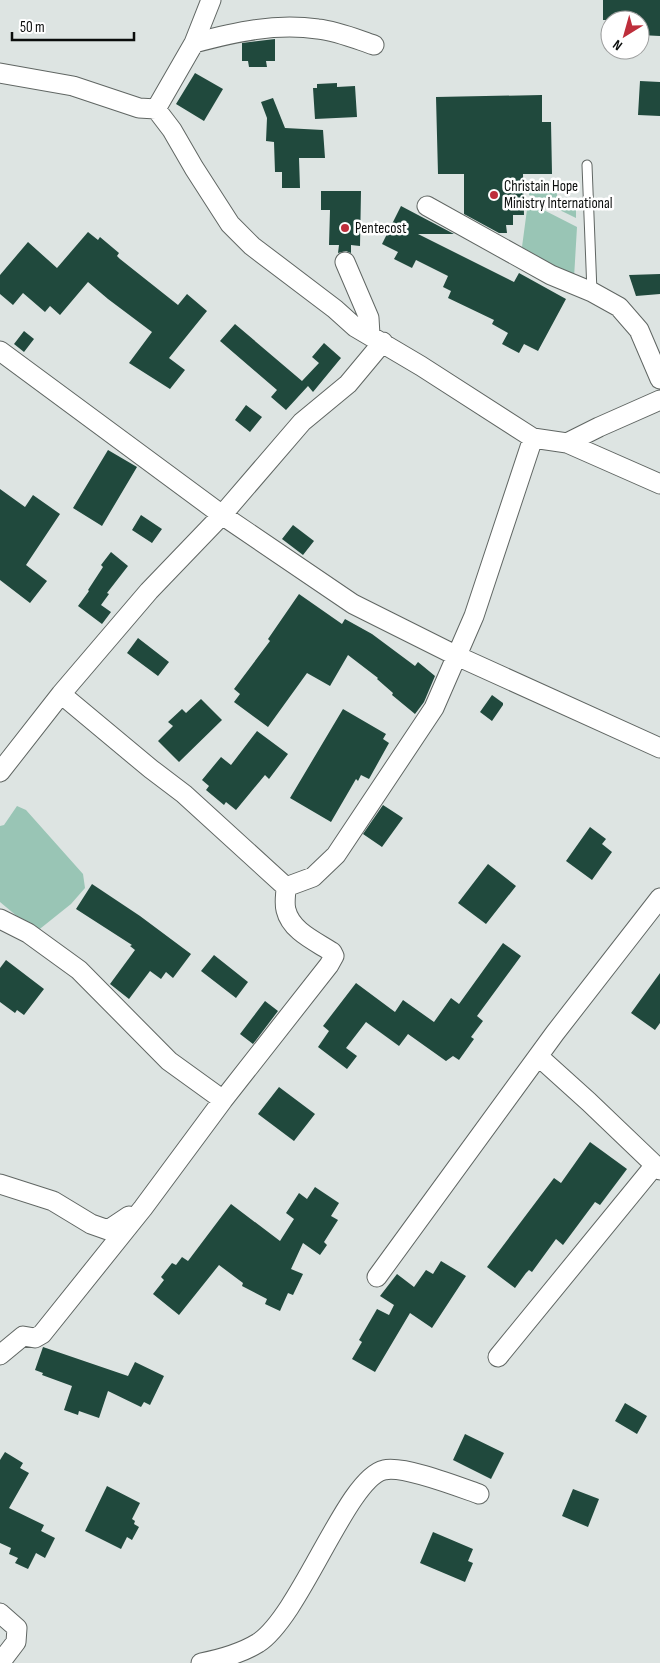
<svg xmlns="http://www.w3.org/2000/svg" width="660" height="1663" viewBox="0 0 660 1663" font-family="'Sofia Sans Condensed',sans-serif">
<rect width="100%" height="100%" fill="#dde4e2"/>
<path fill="#99c5b5" d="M 530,186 L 557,187 L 557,206 L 576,206 L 576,218 L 529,195 Z
M 528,202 L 577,227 L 574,278 L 522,247 Z
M 17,806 L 26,810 L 83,874 L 85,888 L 71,904 L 36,932 L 0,902 L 0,826 L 4,825 Z"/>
<path fill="#20493d" d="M 603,0 L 660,0 L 660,36 L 640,35 L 640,20 L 603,20 Z
M 275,39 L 275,61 L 266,61 L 267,67 L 249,67 L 248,61 L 242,61 L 242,43 Z
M 195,73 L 223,89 L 204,121 L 176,104 Z
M 640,81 L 660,82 L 660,116 L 638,115 Z
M 337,83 L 337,87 L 355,86 L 357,117 L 315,119 L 313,88 L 317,88 L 317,84 Z
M 542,95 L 542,122 L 551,122 L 552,174 L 523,174 L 524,215 L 513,215 L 513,225 L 506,225 L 507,233 L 499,233 L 464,214 L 464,174 L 438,174 L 436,97 Z
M 273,98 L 285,128 L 323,130 L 325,158 L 299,158 L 300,188 L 282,188 L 282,172 L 275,172 L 274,142 L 266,141 L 267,118 L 261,102 Z
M 321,191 L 361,191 L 360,246 L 351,245 L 351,253 L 346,251 L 338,253 L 339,245 L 329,245 L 330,210 L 321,210 Z
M 401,206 L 454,234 L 418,234 L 514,282 L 519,273 L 566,299 L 538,351 L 524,344 L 519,353 L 502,344 L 508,333 L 492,324 L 494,320 L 448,298 L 451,291 L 443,287 L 448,276 L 416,260 L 412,268 L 394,259 L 398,252 L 382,244 Z
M 88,232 L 98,240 L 100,237 L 119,253 L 117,256 L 120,259 L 178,305 L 187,294 L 207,311 L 169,358 L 185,370 L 170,389 L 129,363 L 152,332 L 108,299 L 88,282 L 60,315 L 50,306 L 45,312 L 23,293 L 13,305 L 0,294 L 0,275 L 28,242 L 57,268 Z
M 660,274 L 660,294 L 636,296 L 629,275 Z
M 235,324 L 302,381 L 319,363 L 312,357 L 324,343 L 341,358 L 313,392 L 308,386 L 286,410 L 271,397 L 277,390 L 220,341 Z
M 24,331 L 34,339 L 24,352 L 14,344 Z
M 246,405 L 262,417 L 250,432 L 235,420 Z
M 108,450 L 137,467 L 102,526 L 73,508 Z
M 0,489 L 25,507 L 33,495 L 60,514 L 26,565 L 47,581 L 30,603 L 0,580 Z
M 141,515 L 162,529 L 152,543 L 132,530 Z
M 293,525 L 314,541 L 303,555 L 282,539 Z
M 111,552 L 128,566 L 107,593 L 109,594 L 101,605 L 111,612 L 102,624 L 78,606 L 89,591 L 88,590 L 103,567 L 101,565 Z
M 299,594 L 342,624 L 345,619 L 372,634 L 415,666 L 418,662 L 435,676 L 424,702 L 415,714 L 392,695 L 393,693 L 377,679 L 378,678 L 348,655 L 330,686 L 307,673 L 268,727 L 234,702 L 240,694 L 234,689 L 270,641 L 268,639 Z
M 138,638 L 169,662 L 158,676 L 127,653 Z
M 492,695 L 503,703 L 503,705 L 492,721 L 480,712 Z
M 201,699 L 222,720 L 179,762 L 158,741 L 173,726 L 168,722 L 182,709 L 186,713 Z
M 343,709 L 386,734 L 383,739 L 389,743 L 369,779 L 361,775 L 358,781 L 356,779 L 331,822 L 290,798 Z
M 257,731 L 288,754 L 269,779 L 265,775 L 236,810 L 226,802 L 224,805 L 206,790 L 209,786 L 202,780 L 221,757 L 231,765 Z
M 383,805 L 403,818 L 382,847 L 363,834 Z
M 590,827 L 606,839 L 602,844 L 612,852 L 592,880 L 566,861 Z
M 488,864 L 516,886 L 486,924 L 458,903 Z
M 92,884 L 140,916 L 191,954 L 173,978 L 166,972 L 161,979 L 150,971 L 129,999 L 110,984 L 135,950 L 130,946 L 132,945 L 76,909 Z
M 503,943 L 521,956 L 477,1016 L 483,1021 L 471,1037 L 474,1039 L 459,1060 L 453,1056 L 446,1061 L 408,1034 L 399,1046 L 366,1022 L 346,1048 L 357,1056 L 347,1069 L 318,1047 L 329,1031 L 323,1026 L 356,983 L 395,1012 L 403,1000 L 434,1022 L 451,998 L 459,1004 Z
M 214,955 L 248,982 L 236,998 L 201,971 Z
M 6,960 L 44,989 L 24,1015 L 17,1010 L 15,1013 L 0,1002 L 0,968 Z
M 660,973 L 660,1023 L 655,1030 L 631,1013 Z
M 265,1001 L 278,1011 L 253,1044 L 240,1034 Z
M 279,1087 L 315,1114 L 294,1141 L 258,1114 Z
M 590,1142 L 627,1169 L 600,1205 L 595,1202 L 563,1245 L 556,1239 L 532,1272 L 529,1270 L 526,1273 L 515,1288 L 487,1267 L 554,1178 L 561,1183 Z
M 315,1187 L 339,1203 L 331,1216 L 338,1220 L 324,1242 L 327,1245 L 320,1255 L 303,1243 L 291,1269 L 303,1274 L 293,1295 L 288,1293 L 280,1311 L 265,1304 L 267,1299 L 242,1286 L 243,1283 L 219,1265 L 179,1315 L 153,1294 L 164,1280 L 161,1277 L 172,1263 L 176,1265 L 182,1257 L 188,1261 L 231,1204 L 280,1241 L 294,1219 L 286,1213 L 299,1193 L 307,1199 Z
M 441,1261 L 466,1276 L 432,1328 L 410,1313 L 375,1372 L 352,1359 L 362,1342 L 359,1340 L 377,1309 L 389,1315 L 394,1305 L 380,1296 L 397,1274 L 414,1287 L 426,1270 L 433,1274 Z
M 43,1347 L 128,1376 L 135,1362 L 164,1376 L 150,1405 L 144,1402 L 141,1407 L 108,1391 L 99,1418 L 79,1411 L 78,1415 L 64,1410 L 72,1386 L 42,1375 L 43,1373 L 35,1370 Z
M 625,1403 L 647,1416 L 637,1434 L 615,1421 Z
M 465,1434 L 504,1453 L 491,1479 L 453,1460 Z
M 5,1452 L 23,1463 L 20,1468 L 29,1473 L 9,1508 L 44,1525 L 41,1531 L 55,1538 L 45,1558 L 36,1553 L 28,1569 L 15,1563 L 18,1558 L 9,1554 L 11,1548 L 0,1543 L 0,1460 Z
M 107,1486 L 140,1503 L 132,1519 L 135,1521 L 134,1524 L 139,1527 L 132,1540 L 127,1537 L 121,1549 L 85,1531 Z
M 573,1489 L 599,1499 L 588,1527 L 562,1516 Z
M 433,1532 L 473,1549 L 468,1561 L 473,1563 L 465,1582 L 420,1563 Z"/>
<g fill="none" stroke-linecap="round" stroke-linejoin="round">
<defs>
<path id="service" d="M 587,165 L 592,292"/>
<path id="minor" d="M 211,0 L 194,43 L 156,109 L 172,130 L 194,168 L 230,224 L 252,246 L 335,309 L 355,327 L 421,366 L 533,438 L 567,443 L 599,427 L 660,400
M 194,43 C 236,32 274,23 318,29 C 337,31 356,39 374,45
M 0,73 L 73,86 L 139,108 L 156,109
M 427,206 L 551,275 L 592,292 L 619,307 L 639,330 L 660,379
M 345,262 L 369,318 L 370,335
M 0,351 L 222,515 L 353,604 L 457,656 L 660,748
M 567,443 L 660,484
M 0,772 L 61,694 L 149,591 L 222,515 L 302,422 L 348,384 L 383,342
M 286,887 L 313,877 L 336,855 L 434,708 L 474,616 L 533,438
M 0,919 L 28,933 L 79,970 L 169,1061 L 223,1100
M 538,1056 L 589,1102 L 660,1170
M 0,1184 L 53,1201 L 91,1224 L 108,1230 L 129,1216
M 377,1277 L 555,1033 L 660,898
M 0,1355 L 23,1336 L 35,1338 L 42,1334 L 143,1208 L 223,1100 L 329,965 L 334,956 L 332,952 C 315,941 291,931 286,910 C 284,903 286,894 286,887 L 184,794 L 151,769 L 61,694
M 498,1357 L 655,1165
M 0,1613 L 17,1628 L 16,1642 L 0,1663
M 201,1663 C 221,1659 240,1654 258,1643 C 301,1615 347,1478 384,1470 C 403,1465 459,1487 479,1494"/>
</defs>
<use href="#service" stroke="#606663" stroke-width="11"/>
<use href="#minor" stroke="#606663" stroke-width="21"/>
<use href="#service" stroke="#fff" stroke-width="9"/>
<use href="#minor" stroke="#fff" stroke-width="19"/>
</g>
<g fill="#be2e3b" stroke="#fff" stroke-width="2">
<circle cx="494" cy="195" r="5"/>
<circle cx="345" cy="228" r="5"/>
</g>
<g text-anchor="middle" stroke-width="5" stroke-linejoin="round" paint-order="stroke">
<g font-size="15" fill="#0b0d0c" stroke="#fff" text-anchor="start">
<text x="504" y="191">Christain Hope<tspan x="504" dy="17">Ministry International</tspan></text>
<text x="355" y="233">Pentecost</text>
</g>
</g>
<g transform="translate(625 35) rotate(217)"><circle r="24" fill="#ffffff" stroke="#9d9e9e"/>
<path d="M0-4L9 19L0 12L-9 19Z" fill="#be2e3b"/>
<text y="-8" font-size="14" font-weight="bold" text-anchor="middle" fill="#0b0d0c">N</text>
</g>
<path d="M12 32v8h122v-8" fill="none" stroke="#0b0d0c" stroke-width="2.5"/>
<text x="20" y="32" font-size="15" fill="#0b0d0c" stroke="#ffffff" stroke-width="4" paint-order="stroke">50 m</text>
</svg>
